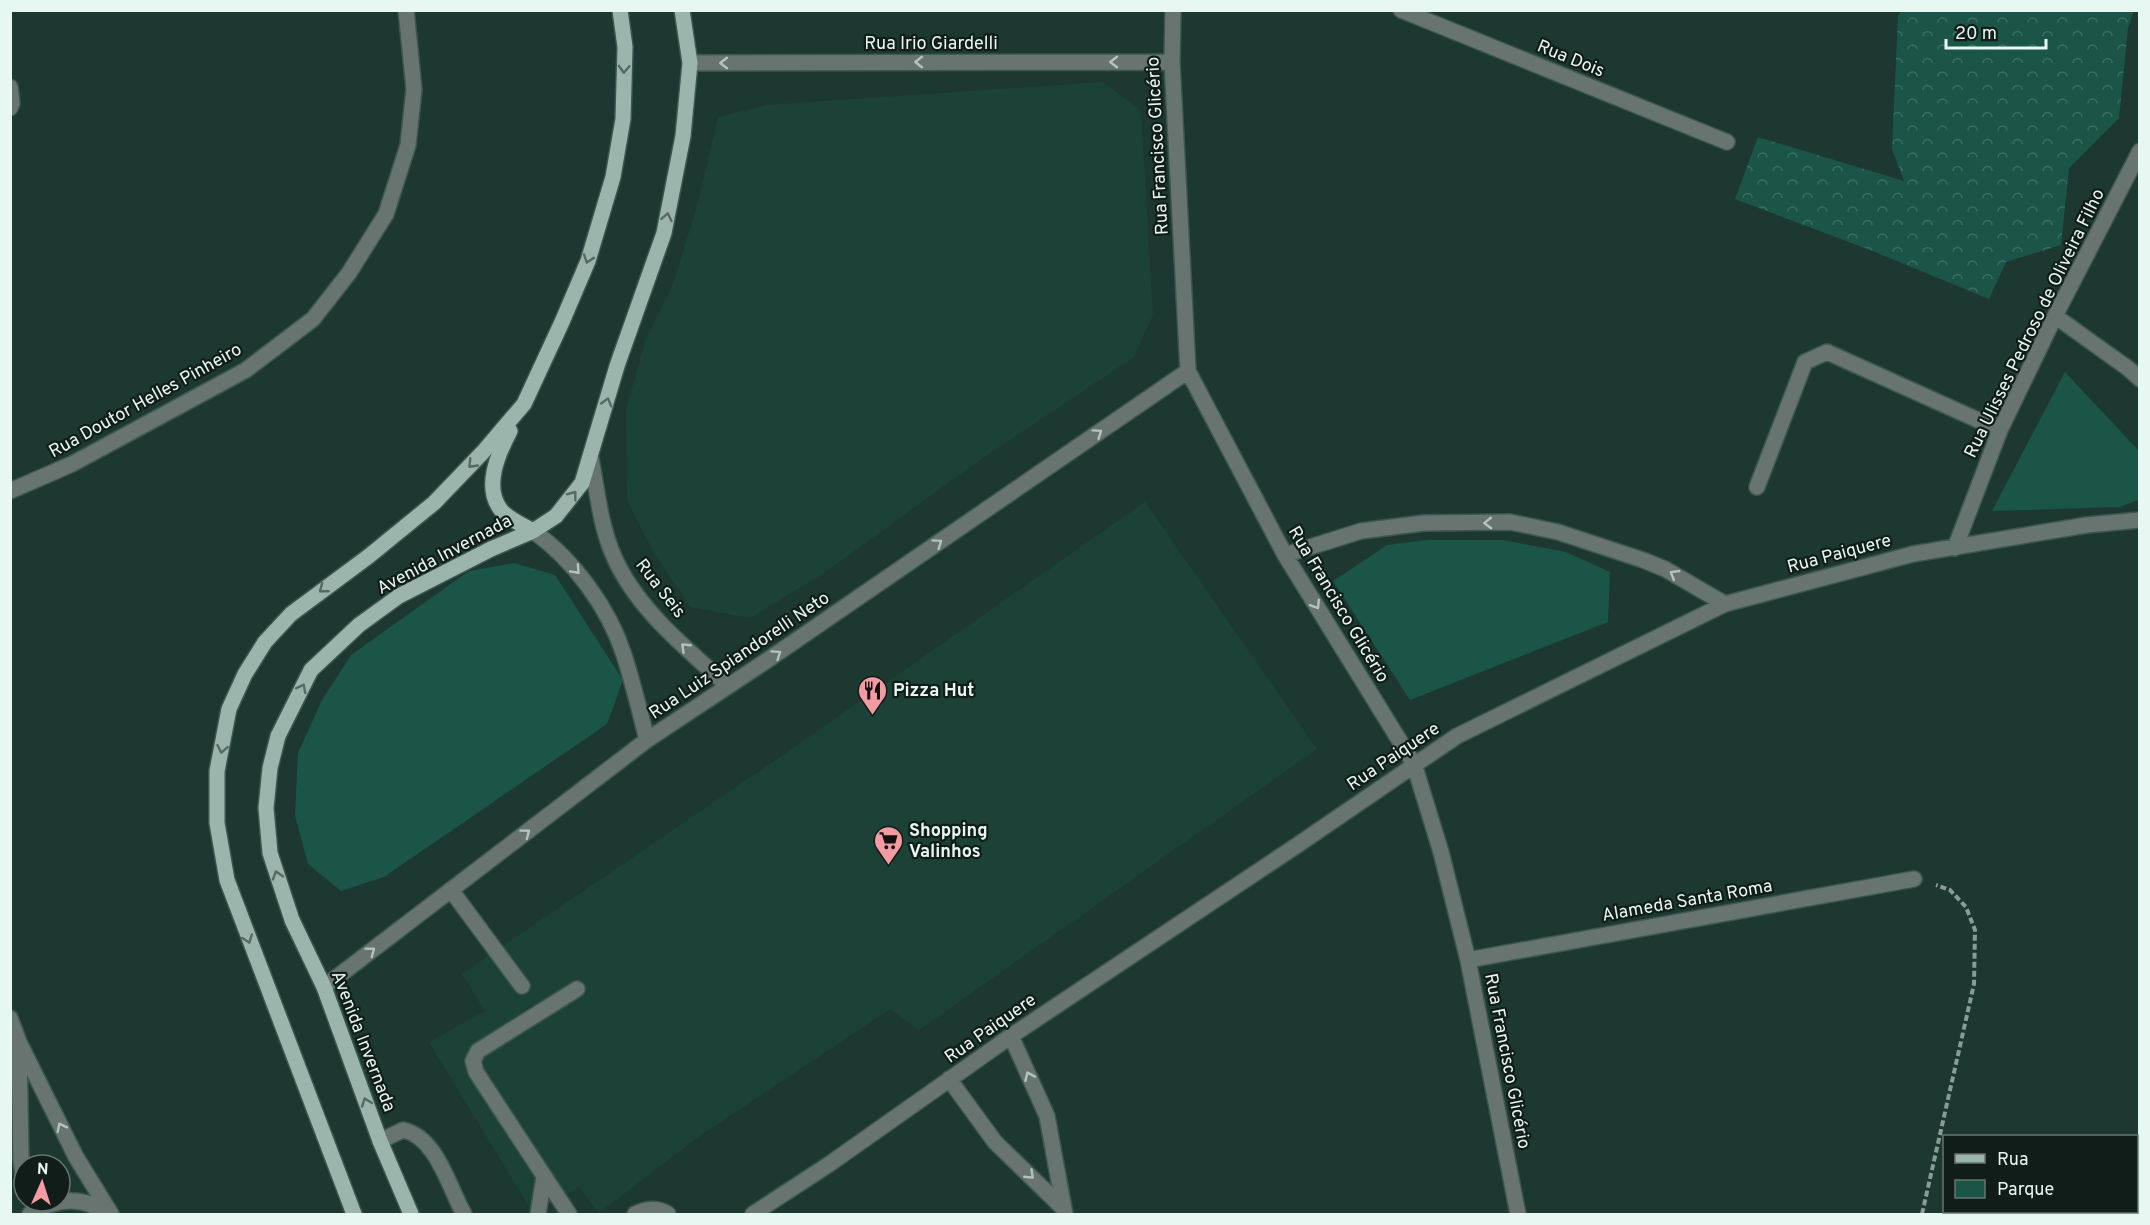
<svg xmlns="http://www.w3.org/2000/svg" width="2150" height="1225" viewBox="0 0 2150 1225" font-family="Overpass,sans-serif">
<defs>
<pattern id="forest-crowns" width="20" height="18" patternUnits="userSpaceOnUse" patternTransform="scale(1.5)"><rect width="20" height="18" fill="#1a5547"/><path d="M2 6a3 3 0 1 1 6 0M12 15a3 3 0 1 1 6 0" fill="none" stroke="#3b6e62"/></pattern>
</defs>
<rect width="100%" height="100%" fill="#1d3831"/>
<path fill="#1c4238" d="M 1102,82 L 1141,110 L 1153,315 L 1134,357 L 984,457 L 824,573 L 750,618 L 690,607 L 653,551 L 627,501 L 626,409 L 646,339 L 672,287 L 698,203 L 718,117 L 767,105 Z
M 1145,502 L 1317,749 L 919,1030 L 890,1009 L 698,1137 L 599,1213 L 579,1187 L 533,1213 L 429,1042 L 485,1011 L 462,974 L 783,755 Z"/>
<path fill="#1a5547" d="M 2065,372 L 2139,451 L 2139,500 L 2119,507 L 1992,511 Z
M 1427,540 L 1503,540 L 1566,552 L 1610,572 L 1608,622 L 1410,700 L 1333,581 L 1387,545 Z
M 514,563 L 555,575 L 623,680 L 607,724 L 384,877 L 341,891 L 308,864 L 295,815 L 298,753 L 321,702 L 351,655 L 469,571 Z"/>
<path fill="url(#forest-crowns)" d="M 1901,11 L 2134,11 L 2128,28 L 2119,118 L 2069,168 L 2061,245 L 2006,262 L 1989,299 L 1875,252 L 1735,199 L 1758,137 L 1904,181 L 1892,149 L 1898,16 Z"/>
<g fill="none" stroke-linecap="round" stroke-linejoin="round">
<defs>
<path id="minor" d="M 1173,10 L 1172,62 L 1188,371 L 1285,555 L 1414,764 L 1441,852 L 1468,960 L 1518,1214
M 1401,10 L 1727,142
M 690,63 L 1172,62
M 10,87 L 12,103 L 10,108
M 2055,316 L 2129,369 L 2140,379
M 591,459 C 597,489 600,523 612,552 C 634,607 686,648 728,686
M 1757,487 L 1805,362 L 1827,352 L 2000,430
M 10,491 L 72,464 L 246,370 L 313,319 L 349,273 L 386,214 L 408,145 L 414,89 L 406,10
M 533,531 C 573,559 609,608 624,655 C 633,683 640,712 647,740
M 1955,548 L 2000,430 L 2055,316 L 2140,151
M 1285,555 L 1361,531 L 1424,523 L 1510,522 L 1558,532 L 1643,560 L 1665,569 L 1725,604
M 451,890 L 522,986
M 1468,960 L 1914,879
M 324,987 L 647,740 L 766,661 L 1188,371
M 10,1018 L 19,1042 L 76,1157 L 111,1214
M 1011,1036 L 1047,1116 L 1065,1214
M 19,1048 L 21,1160 L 24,1183
M 949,1079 L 995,1142 L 1064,1209
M 380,1141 L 403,1130 C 437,1137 449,1188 464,1214
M 30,1214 C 55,1199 82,1194 107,1214
M 538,1214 L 544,1177
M 569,1214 L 476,1072 L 473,1061 L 478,1051 L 577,989
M 635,1214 C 645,1209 658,1207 668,1214
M 753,1214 L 828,1165 L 1011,1036 L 1296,846 L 1457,736 L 1725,604 L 1913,554 L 2087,525 L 2140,520"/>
<path id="major" d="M 510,431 C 498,454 483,487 501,510 C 508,519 523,525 533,531
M 354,1214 L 227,880 L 217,823 L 217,771 L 229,709 L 245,674 L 265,642 L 291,614 L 369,556 L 434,503 L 483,452 L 524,404 L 562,322 L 588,261 L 613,177 L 623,119 L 625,47 L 620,10
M 411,1214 L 380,1141 L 324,987 L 292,920 L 270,853 L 266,808 L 270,768 L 278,736 L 311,670 L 359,625 L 399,596 L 491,549 L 533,531 L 556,516 L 582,483 L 617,366 L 664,233 L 683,136 L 690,63 L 682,10"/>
</defs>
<use href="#minor" stroke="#3d5750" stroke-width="18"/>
<use href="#major" stroke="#3d5750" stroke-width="18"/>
<path stroke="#879c96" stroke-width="4" stroke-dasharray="6 3" stroke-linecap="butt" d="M 1922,1214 L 1974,984 L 1975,930 L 1966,907 L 1950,890 L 1936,885"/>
<use href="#minor" stroke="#677470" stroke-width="15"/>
<use href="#major" stroke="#9bb5ad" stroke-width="15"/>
</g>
<defs><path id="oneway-chevron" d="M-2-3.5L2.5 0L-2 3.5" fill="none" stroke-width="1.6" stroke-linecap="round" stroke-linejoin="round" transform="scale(1.5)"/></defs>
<g stroke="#b4c3be">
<use href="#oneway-chevron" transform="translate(919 62) rotate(180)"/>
<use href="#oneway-chevron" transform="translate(1114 62) rotate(180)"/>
<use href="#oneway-chevron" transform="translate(724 63) rotate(180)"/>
<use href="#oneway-chevron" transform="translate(1098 433) rotate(-35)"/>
<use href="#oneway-chevron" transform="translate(1488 523) rotate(179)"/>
<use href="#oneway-chevron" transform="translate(938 543) rotate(-35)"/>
<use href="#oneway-chevron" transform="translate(576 570) rotate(47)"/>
<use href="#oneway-chevron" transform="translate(1674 574) rotate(-149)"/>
<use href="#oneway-chevron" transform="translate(1316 605) rotate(58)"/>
<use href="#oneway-chevron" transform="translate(685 647) rotate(-136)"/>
<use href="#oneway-chevron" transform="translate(777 654) rotate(-35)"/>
<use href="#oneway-chevron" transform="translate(526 833) rotate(-37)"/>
<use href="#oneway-chevron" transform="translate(371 951) rotate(-37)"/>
<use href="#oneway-chevron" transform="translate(1029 1076) rotate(-114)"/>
<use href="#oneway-chevron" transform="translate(61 1127) rotate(-117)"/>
<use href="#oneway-chevron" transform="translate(1030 1175) rotate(44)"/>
</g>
<g stroke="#566963">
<use href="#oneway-chevron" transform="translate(624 69) rotate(92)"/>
<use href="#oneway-chevron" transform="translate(667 217) rotate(-79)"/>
<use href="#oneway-chevron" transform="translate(588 259) rotate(109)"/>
<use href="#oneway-chevron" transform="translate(607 402) rotate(-74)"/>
<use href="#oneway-chevron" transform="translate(472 464) rotate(134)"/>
<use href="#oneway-chevron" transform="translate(573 495) rotate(-53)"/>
<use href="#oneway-chevron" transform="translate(323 589) rotate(142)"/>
<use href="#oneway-chevron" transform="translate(302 688) rotate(-63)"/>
<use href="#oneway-chevron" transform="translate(222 749) rotate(101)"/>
<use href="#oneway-chevron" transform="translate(277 875) rotate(-108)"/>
<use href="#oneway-chevron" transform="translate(248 939) rotate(70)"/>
<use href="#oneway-chevron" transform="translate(366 1102) rotate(-110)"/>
</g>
<defs>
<symbol id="restaurant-pin" viewBox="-11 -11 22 30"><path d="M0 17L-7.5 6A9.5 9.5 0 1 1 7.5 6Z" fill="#f49aa1" stroke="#111d19"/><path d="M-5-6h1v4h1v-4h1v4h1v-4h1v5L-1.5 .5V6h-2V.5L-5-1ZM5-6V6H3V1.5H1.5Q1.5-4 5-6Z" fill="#111"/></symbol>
<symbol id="supermarket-pin" viewBox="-11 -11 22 30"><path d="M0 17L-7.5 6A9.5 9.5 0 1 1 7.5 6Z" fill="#f49aa1" stroke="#111d19"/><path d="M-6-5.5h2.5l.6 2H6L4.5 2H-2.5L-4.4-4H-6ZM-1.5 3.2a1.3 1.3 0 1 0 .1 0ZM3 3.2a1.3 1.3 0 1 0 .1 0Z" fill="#111"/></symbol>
</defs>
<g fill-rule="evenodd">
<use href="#restaurant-pin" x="856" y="674" width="33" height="45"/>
<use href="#supermarket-pin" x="872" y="824" width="33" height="45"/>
</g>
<g text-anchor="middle" stroke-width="4.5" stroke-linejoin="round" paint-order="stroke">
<g font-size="18" fill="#e7f7f2" stroke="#111d19">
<text x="931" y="49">Rua Irio Giardelli</text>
<text transform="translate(1571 58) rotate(22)" y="6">Rua Dois</text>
<text transform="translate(1157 146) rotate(-93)" y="6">Rua Francisco Glicério</text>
<text transform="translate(2034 323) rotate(-64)" y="6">Rua Ulisses Pedroso de Oliveira Filho</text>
<text transform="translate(145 400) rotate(-29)" y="6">Rua Doutor Helles Pinheiro</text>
<text transform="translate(1839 553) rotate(-15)" y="6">Rua Paiquere</text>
<text transform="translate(444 554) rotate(-28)" y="6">Avenida Invernada</text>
<text transform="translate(661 588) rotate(52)" y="6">Rua Seis</text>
<text transform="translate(1339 604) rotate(59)" y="6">Rua Francisco Glicério</text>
<text transform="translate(739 655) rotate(-34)" y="6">Rua Luiz Spiandorelli Neto</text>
<text transform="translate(1393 756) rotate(-34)" y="6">Rua Paiquere</text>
<text transform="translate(1687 900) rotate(-10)" y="6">Alameda Santa Roma</text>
<text transform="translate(990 1028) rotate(-35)" y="6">Rua Paiquere</text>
<text transform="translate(364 1041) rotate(69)" y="6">Avenida Invernada</text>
<text transform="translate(1508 1061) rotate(79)" y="6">Rua Francisco Glicério</text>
</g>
<g font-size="18" font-weight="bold" fill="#e7f7f2" stroke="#111d19" text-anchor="start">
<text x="893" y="696">Pizza Hut</text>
<text x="909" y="836">Shopping<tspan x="909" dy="21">Valinhos</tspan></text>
</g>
</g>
<rect width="2150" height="1225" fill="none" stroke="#e7f7f2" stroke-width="24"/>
<rect x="1943" y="1135" width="195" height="78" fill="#111d19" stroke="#677470" stroke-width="1.5"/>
<rect x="1955" y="1154" width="30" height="9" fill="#9bb5ad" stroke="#677470" stroke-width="1.5"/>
<text x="1997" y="1165" font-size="18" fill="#e7f7f2">Rua</text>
<rect x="1955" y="1180" width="30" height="18" fill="#1a5547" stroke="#677470" stroke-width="1.5"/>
<text x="1997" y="1195" font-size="18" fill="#e7f7f2">Parque</text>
<g transform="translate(42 1183) rotate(3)"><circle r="28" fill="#111d19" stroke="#677470" stroke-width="1.5"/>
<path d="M0-4.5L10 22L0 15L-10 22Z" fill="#f49aa1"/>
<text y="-9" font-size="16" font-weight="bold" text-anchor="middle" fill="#e7f7f2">N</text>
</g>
<path d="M1946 39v9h100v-9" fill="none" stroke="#e7f7f2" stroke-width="3"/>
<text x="1955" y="39" font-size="18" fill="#e7f7f2" stroke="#111d19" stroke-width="4.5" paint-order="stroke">20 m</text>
</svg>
